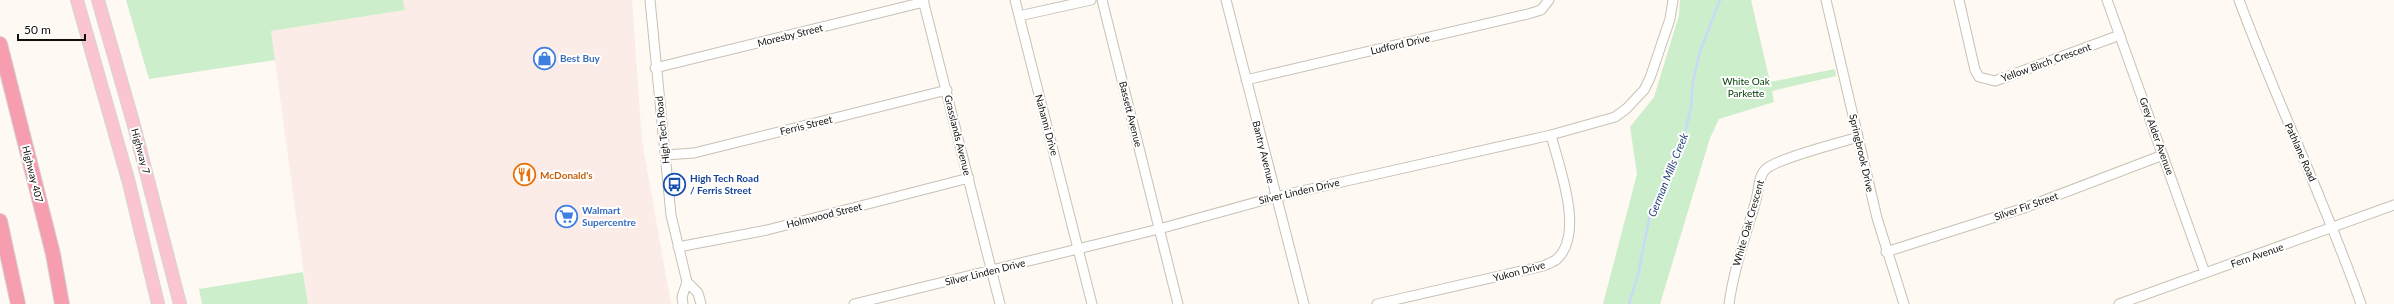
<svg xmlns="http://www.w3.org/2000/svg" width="2394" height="304" viewBox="0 0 2394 304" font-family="Lato,sans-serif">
<rect width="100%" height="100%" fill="#fef9f2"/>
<path fill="#fcece8" d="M 403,0 L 632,0 L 642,141 L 671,304 L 308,304 L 271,31 L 405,10 Z"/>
<path fill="#cceeca" d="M 126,0 L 403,0 L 405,10 L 271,31 L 275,60 L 149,79 Z
M 1680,0 L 1751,0 L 1770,82 L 1835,69 L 1836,76 L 1772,91 L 1774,102 L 1719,119 L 1710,138 L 1660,304 L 1603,304 L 1637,174 L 1630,127 L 1654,97 L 1679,15 Z
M 303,272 L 308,304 L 202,304 L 199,289 Z"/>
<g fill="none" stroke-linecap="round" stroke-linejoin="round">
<path stroke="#cad9f6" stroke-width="2.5" d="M 1629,304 L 1638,275 L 1651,210 L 1685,132 L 1691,108 L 1693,82 L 1700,51 L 1720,0"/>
<defs>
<path id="minor" d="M 650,0 L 671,215 L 687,282 L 698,293 L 701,304
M 923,0 L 1000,304
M 1015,0 L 1092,304
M 1102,0 L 1178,304
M 1226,0 L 1304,304
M 1826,0 L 1877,218 L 1904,304
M 1959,0 L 1975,70 L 1979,77 L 1995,81 L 2120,35
M 2107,0 L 2205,273
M 2239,0 C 2277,103 2325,201 2361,304
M 1019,16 L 1091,0
M 655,68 L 924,2
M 1246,80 L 1528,14 L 1541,10 L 1549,0
M 665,155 L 694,153 L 947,90
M 678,247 L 767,230 L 969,178
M 1886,252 L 2024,208 L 2163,155
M 683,304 L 682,297 L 687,282
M 854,304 L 1159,229 L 1275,197 L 1551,135 L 1615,117 L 1626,109 L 1644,90 L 1650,78 L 1670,19 L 1673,0
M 1377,304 L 1543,266 C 1547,264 1554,262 1557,259 C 1585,233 1559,167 1551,135
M 1729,304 C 1734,268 1746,235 1756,200 C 1759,190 1758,176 1766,169 C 1778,158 1840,143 1858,137
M 2119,304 L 2394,205"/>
<path id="major" d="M 77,0 L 129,183 L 158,304
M 98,0 L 133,122 L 180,304"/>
<path id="highway" d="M 0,44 L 53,254 L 62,304
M 0,221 L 18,304"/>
</defs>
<use href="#minor" stroke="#c8c1b4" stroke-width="11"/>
<use href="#major" stroke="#d4d4d3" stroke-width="14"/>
<use href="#highway" stroke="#d4d4d3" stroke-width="16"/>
<use href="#minor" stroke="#fff" stroke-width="9"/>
<use href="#major" stroke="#fac4d0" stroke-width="12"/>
<use href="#highway" stroke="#f69db0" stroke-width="14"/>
</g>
<defs>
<symbol id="shop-ring" viewBox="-11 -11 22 22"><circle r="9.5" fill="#fff" stroke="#3f7fe0" stroke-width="1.5"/><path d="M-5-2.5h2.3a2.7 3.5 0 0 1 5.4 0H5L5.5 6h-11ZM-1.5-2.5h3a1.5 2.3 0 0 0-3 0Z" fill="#3f7fe0"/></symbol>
<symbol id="restaurant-ring" viewBox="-11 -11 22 22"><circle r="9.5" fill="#fff" stroke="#e8710a" stroke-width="1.5"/><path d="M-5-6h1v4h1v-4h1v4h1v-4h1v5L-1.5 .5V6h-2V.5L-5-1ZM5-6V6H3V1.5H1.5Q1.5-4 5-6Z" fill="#e8710a"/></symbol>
<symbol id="bus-ring" viewBox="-11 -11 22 22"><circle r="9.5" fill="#fff" stroke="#1a4fb4" stroke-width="1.5"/><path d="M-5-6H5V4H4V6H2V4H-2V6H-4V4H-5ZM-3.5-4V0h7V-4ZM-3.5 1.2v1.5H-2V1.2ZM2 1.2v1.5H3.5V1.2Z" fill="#1a4fb4"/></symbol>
<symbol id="supermarket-ring" viewBox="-11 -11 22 22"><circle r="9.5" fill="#fff" stroke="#3f7fe0" stroke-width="1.5"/><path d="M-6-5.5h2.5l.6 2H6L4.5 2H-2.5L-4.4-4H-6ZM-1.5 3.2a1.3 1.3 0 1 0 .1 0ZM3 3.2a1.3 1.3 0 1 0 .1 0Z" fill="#3f7fe0"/></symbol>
</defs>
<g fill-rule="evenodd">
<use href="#shop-ring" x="532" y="46" width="25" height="25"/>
<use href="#restaurant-ring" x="512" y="162" width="25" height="25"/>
<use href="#bus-ring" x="662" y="172" width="25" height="25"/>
<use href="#supermarket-ring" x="554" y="204" width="25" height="25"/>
</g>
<g text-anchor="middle" stroke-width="4" stroke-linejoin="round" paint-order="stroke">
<g font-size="10" fill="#12100c" stroke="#fff">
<text transform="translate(790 35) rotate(-14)" y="4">Moresby Street</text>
<text transform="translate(1400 44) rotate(-13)" y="4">Ludford Drive</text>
<text transform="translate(2046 62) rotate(-20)" y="4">Yellow Birch Crescent</text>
<text transform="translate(1131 114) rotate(76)" y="4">Bassett Avenue</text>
<text transform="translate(806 125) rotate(-14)" y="4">Ferris Street</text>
<text transform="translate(1047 125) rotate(75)" y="4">Nahanni Drive</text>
<text transform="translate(662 130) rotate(-96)" y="4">High Tech Road</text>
<text transform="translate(958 135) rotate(76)" y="4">Grasslands Avenue</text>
<text transform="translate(2157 136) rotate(70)" y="4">Grey Alder Avenue</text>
<text transform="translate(141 151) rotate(75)" y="4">Highway 7</text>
<text transform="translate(1264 152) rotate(76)" y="4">Bantry Avenue</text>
<text transform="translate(2301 152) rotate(66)" y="4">Pathlane Road</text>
<text transform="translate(1862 153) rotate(77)" y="4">Springbrook Drive</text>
<text transform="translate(33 174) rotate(76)" y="4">Highway 407</text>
<text transform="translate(1299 191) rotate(-13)" y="4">Silver Linden Drive</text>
<text transform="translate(2026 206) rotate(-19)" y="4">Silver Fir Street</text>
<text transform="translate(824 215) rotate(-14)" y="4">Holmwood Street</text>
<text transform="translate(1748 223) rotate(-74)" y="4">White Oak Crescent</text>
<text transform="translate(2257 255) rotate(-19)" y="4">Fern Avenue</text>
<text transform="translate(1519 271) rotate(-15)" y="4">Yukon Drive</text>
<text transform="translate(985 272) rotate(-14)" y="4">Silver Linden Drive</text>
</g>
<g font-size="10" font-weight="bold" fill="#366cbe" stroke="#fff" text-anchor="start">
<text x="560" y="62">Best Buy</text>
<text x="582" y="214">Walmart<tspan x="582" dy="12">Supercentre</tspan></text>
</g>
<g font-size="10" fill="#003a03" stroke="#fff">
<text x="1746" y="85">White Oak<tspan x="1746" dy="12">Parkette</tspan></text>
</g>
<g font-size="10" font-weight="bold" fill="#c56008" stroke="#fff" text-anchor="start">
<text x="540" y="179">McDonald's</text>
</g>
<g font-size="10" font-weight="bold" fill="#164399" stroke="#fff" text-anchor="start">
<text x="690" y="182">High Tech Road<tspan x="690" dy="12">/ Ferris Street</tspan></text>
</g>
<g font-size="11" font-style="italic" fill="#29437c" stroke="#fff">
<text transform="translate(1668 175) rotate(-68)" y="4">German Mills Creek</text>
</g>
</g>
<path d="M18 34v6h67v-6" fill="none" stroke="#12100c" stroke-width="2"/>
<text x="24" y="34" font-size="12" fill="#12100c" stroke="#ffffff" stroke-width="3" paint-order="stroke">50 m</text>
</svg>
